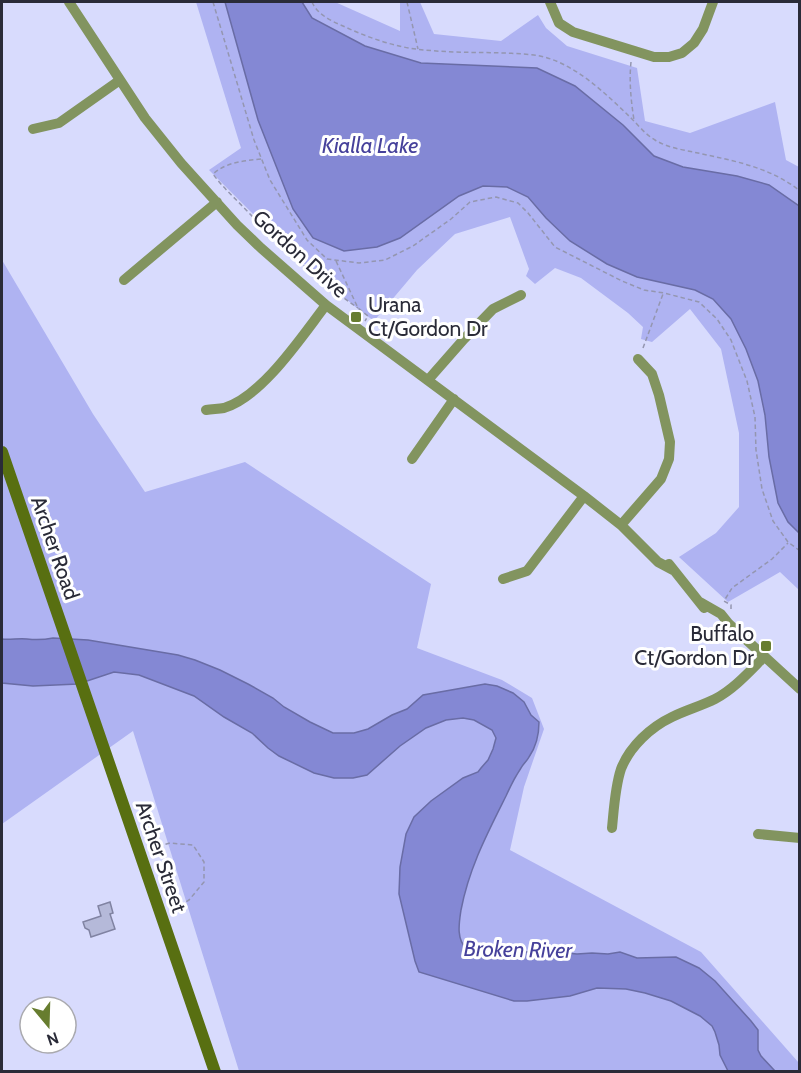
<svg xmlns="http://www.w3.org/2000/svg" width="801" height="1073" viewBox="0 0 801 1073" font-family="Cabin,sans-serif">
<rect width="100%" height="100%" fill="#d8dbfd"/>
<path fill="#afb3f2" d="M 196,2 L 335,2 L 400,31 L 400,2 L 420,2 L 434,34 L 501,41 L 538,15 L 546,28 L 567,46 L 637,68 L 645,121 L 690,133 L 775,102 L 786,160 L 799,167 L 799,590 L 780,572 L 728,602 L 679,557 L 716,533 L 739,507 L 739,433 L 721,349 L 690,309 L 652,342 L 641,339 L 643,327 L 628,313 L 581,278 L 555,268 L 535,284 L 526,276 L 529,269 L 510,217 L 455,234 L 417,270 L 374,321 L 358,309 L 294,255 L 209,170 L 241,148 Z
M 2,260 L 93,414 L 145,492 L 245,462 L 431,584 L 417,648 L 502,680 L 532,698 L 544,729 L 524,787 L 510,850 L 701,952 L 799,1063 L 799,1071 L 239,1071 L 133,731 L 2,824 Z"/>
<path fill="#8488d4" stroke="#696ca5" stroke-width="1.5" d="M 225,2 L 302,2 L 312,18 L 365,46 L 421,63 L 537,68 L 575,86 L 623,125 L 654,156 L 683,167 L 737,176 L 769,185 L 799,206 L 799,533 L 788,522 L 778,503 L 769,457 L 765,415 L 758,381 L 746,349 L 731,319 L 713,299 L 695,290 L 637,277 L 607,264 L 570,241 L 546,218 L 528,197 L 507,187 L 483,186 L 459,196 L 400,238 L 377,247 L 344,251 L 313,238 L 293,209 L 258,120 Z
M 53,638 L 88,640 L 178,655 L 195,660 L 220,670 L 248,684 L 273,698 L 284,707 L 310,722 L 333,733 L 354,733 L 368,729 L 392,715 L 407,709 L 423,695 L 485,684 L 497,686 L 513,693 L 524,702 L 531,715 L 539,722 C 539,734 536,747 529,757 C 527,761 523,764 521,768 C 515,777 510,787 506,796 C 487,834 469,868 461,910 C 459,923 456,940 467,949 C 477,958 507,955 521,955 L 525,952 L 545,951 L 577,954 L 592,953 L 608,954 L 620,952 L 637,958 L 676,957 L 699,968 L 715,981 L 751,1021 L 758,1030 L 758,1050 L 761,1056 L 775,1071 L 728,1071 L 720,1055 L 719,1045 L 715,1032 L 712,1026 L 700,1016 L 671,1001 L 645,993 L 626,989 L 597,988 L 570,996 L 527,1001 L 514,1001 L 419,972 L 415,961 L 399,894 L 400,867 L 406,834 L 414,817 L 431,801 L 463,778 L 478,772 L 481,768 L 488,760 L 493,749 L 496,738 L 492,730 L 474,720 L 463,718 L 446,720 L 426,728 L 400,746 L 367,775 L 353,778 L 334,778 L 314,773 L 279,756 L 268,748 L 252,733 L 224,717 L 194,696 L 139,675 L 114,672 L 78,684 L 33,686 L 2,683 L 2,639 C 10,640 19,638 27,639 C 36,640 43,640 53,638 Z"/>
<path fill="#b5b9d9" stroke="#8083a2" stroke-width="1.5" d="M 110,902 L 113,913 L 110,914 L 115,929 L 91,937 L 89,930 L 85,928 L 83,922 L 101,916 L 98,906 Z"/>
<g fill="none" stroke-linecap="round" stroke-linejoin="round">
<path stroke="#9496b0" stroke-width="1.5" stroke-dasharray="4.5 3" stroke-linecap="butt" d="M 213,2 L 254,140 L 270,180 L 307,240 L 327,259 L 359,263 L 385,260 L 413,246 L 451,219 L 470,202 L 496,197 L 518,203 L 528,213 L 555,247 L 622,281 L 644,290 L 664,293 L 699,302 L 717,319 L 731,340 L 747,381 L 755,417 L 756,450 L 762,489 L 773,521 L 788,542 L 800,551
M 312,2 C 317,14 331,21 343,26 C 369,38 397,48 425,50 C 462,54 498,51 534,55 C 572,60 605,93 632,119 C 639,126 646,135 655,140 C 668,148 684,150 698,153 C 734,161 770,167 800,191
M 407,2 L 418,49
M 631,62 C 629,81 631,101 634,120
M 261,159 C 242,161 227,162 213,174 C 223,188 236,199 248,212 C 282,246 318,281 358,308
M 336,261 L 358,308 L 368,316 L 365,321
M 643,348 L 663,294
M 731,609 L 731,605 L 724,601 L 732,588 L 772,559 L 788,543
M 151,848 L 170,843 L 193,845 L 204,862 L 204,882 L 189,900 L 172,910"/>
<path stroke="#82945f" stroke-width="10" d="M 69,2 L 145,118 L 181,163 L 237,225 L 261,248 L 326,305 L 584,496 L 621,525 L 658,562 L 673,570
M 550,2 L 559,23 L 573,32 L 654,57 L 669,57 L 682,53 L 694,43 L 703,29 L 713,2
M 33,129 L 59,123 L 120,80
M 124,280 L 217,202
M 428,380 L 464,339 L 493,309 L 521,295
M 206,410 C 212,409 218,409 224,408 C 262,397 302,336 326,305
M 412,459 L 454,399
M 621,525 L 661,479 L 669,459 L 670,442 L 659,395 L 652,374 L 638,359
M 669,564 L 704,608
M 503,579 L 527,571 L 584,496
M 700,602 L 721,614 L 729,624 L 800,689
M 612,828 C 614,808 615,787 621,769 C 630,746 651,727 672,717 C 686,710 701,706 715,699 C 734,689 749,672 764,657
M 758,834 L 800,838"/>
<path stroke="#586f11" stroke-width="12" d="M 2,452 L 215,1072"/>
</g>
<g fill="#677d2f" stroke="#fff" stroke-width="2">
<rect x="350" y="311" width="12" height="12" rx="3"/>
<rect x="760" y="640" width="12" height="12" rx="3"/>
</g>
<g text-anchor="middle" stroke-width="6" stroke-linejoin="round" paint-order="stroke">
<g font-size="21" fill="#2a2b38" stroke="#fff">
<text transform="translate(300 254) rotate(42)" y="7">Gordon Drive</text>
<text transform="translate(55 548) rotate(71)" y="7">Archer Road</text>
<text transform="translate(161 857) rotate(71)" y="7">Archer Street</text>
</g>
<g font-size="21" fill="#2a2b38" stroke="#fff" text-anchor="start">
<text x="368" y="312">Urana<tspan x="368" dy="24">Ct/Gordon Dr</tspan></text>
<text x="754" y="641" text-anchor="end">Buffalo<tspan x="754" dy="24">Ct/Gordon Dr</tspan></text>
</g>
<g font-size="22" font-style="italic" fill="#46419b" stroke="#fff">
<text x="370" y="153">Kialla Lake</text>
<text transform="translate(518 949) rotate(1)" y="8">Broken River</text>
</g>
</g>
<rect width="801" height="1073" fill="none" stroke="#2a2b38" stroke-width="6"/>
<g transform="translate(48 1025) rotate(161)"><circle r="28" fill="#ffffff" stroke="#aaaaaf" stroke-width="1.5"/>
<path d="M0-4.5L10 22L0 15L-10 22Z" fill="#677d2f"/>
<text y="-9" font-size="16" font-weight="bold" text-anchor="middle" fill="#2a2b38">N</text>
</g>
</svg>
